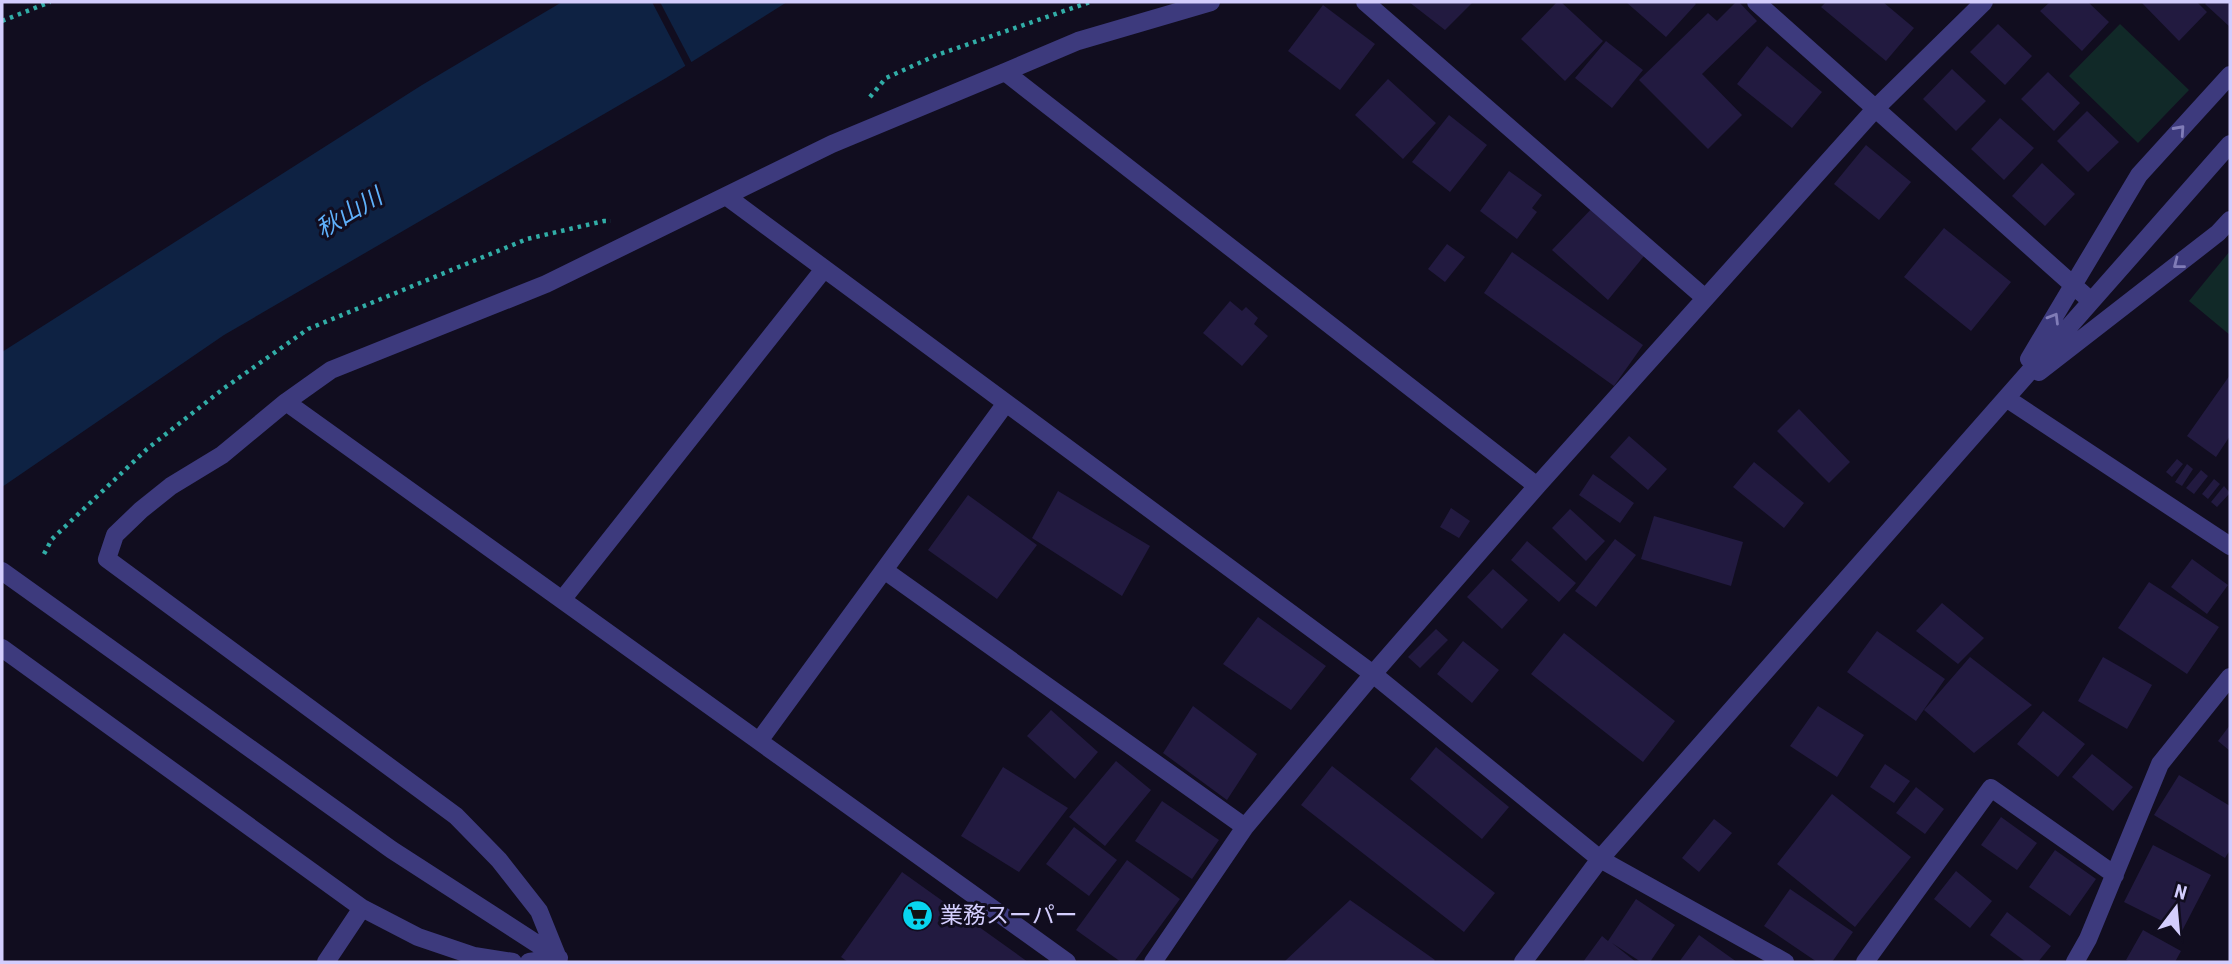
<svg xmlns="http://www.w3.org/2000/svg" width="2232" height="964" viewBox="0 0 2232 964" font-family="'Roboto Condensed','Noto Sans JP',sans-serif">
<rect width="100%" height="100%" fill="#110d1f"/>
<path fill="#112928" d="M 2120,24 L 2189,90 L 2138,143 L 2069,76 Z
M 2230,251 L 2230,335 L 2189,301 Z"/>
<path fill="#0e2243" d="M 562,2 L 787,2 L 666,78 L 224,335 L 2,487 L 2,352 L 422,85 Z"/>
<path fill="#110d1f" d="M 652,2 L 660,2 L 693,65 L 687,69 Z"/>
<path fill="#221a40" d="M 1409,2 L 1473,2 L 1445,30 Z
M 1557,2 L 1561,2 L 1603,41 L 1565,81 L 1521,39 Z
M 1626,2 L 1694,2 L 1696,4 L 1666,37 Z
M 1736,2 L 1739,2 L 1757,21 L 1702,74 L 1742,115 L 1708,149 L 1639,80 L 1708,13 L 1717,21 Z
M 1826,2 L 1883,2 L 1914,28 L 1886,61 L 1821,7 Z
M 2050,2 L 2088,2 L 2109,22 L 2082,51 L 2040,11 Z
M 2144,2 L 2197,2 L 2207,12 L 2179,41 L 2142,3 Z
M 2207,2 L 2230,2 L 2230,27 L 2205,4 Z
M 1323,5 L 1375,44 L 1340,90 L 1288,51 Z
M 1998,24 L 2032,56 L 2005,85 L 1970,52 Z
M 1606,41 L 1643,70 L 1612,108 L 1575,78 Z
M 1767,46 L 1822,92 L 1792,128 L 1737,84 Z
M 1952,69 L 1986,101 L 1956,131 L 1923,99 Z
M 2048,72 L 2080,103 L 2054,131 L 2021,99 Z
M 1388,79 L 1436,123 L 1403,159 L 1355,115 Z
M 2087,111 L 2119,142 L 2088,172 L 2057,141 Z
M 1449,115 L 1487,145 L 1450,192 L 1412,162 Z
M 2000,118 L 2034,148 L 2004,180 L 1971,149 Z
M 1866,145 L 1911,182 L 1879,220 L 1834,184 Z
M 2042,163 L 2075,194 L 2045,226 L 2012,196 Z
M 1509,171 L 1542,195 L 1532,208 L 1537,212 L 1517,239 L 1480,211 Z
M 1597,203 L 1649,250 L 1608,300 L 1552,250 Z
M 1944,228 L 2011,282 L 1971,331 L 1904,277 Z
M 1447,244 L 1465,257 L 1445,282 L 1428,269 Z
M 1512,252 L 1643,345 L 1614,386 L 1484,293 Z
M 1230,301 L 1242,311 L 1246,307 L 1258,318 L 1254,324 L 1268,336 L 1242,366 L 1203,333 Z
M 2230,375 L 2230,436 L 2216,457 L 2187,436 Z
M 1799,409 L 1850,462 L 1829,483 L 1777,431 Z
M 1629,436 L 1667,469 L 1648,490 L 1610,457 Z
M 2177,459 L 2183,464 L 2172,477 L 2166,472 Z
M 1754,462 L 1804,503 L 1784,528 L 1733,487 Z
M 2187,464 L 2193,469 L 2182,486 L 2175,482 Z
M 2201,470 L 2208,476 L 2194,494 L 2186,488 Z
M 1593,474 L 1634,503 L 1620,523 L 1579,495 Z
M 2214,479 L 2220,484 L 2208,499 L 2202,494 Z
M 2224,486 L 2230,493 L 2217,507 L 2211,502 Z
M 1058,491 L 1150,546 L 1122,596 L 1032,538 Z
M 968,495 L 1037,545 L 997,599 L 928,550 Z
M 1451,508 L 1470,521 L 1459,538 L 1440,527 Z
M 1570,509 L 1605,541 L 1586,561 L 1552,528 Z
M 1654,516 L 1743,542 L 1731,586 L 1641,559 Z
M 1615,539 L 1636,555 L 1596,607 L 1575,591 Z
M 1527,541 L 1576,583 L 1559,602 L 1511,560 Z
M 2192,559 L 2228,585 L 2207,614 L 2171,587 Z
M 1493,569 L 1528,600 L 1502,629 L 1467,597 Z
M 2149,582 L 2219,627 L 2187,674 L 2118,628 Z
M 1942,603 L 1984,638 L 1958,664 L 1916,631 Z
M 1258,617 L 1326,666 L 1291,710 L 1223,664 Z
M 1436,629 L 1448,640 L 1420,668 L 1408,657 Z
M 1877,631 L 1945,679 L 1916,721 L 1847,672 Z
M 1564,633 L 1675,721 L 1643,762 L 1531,674 Z
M 1463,641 L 1499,670 L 1472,703 L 1437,674 Z
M 1970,657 L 2032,705 L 1974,753 L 1924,710 Z
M 2103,657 L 2152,685 L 2127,729 L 2078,701 Z
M 1193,706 L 1257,754 L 1227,800 L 1163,753 Z
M 1818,706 L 1864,735 L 1837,777 L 1790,746 Z
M 1051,710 L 1098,752 L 1075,779 L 1027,736 Z
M 2043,711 L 2085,744 L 2058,777 L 2017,744 Z
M 2230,725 L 2230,751 L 2218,741 Z
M 1436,747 L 1509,807 L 1482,839 L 1410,779 Z
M 2092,754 L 2133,787 L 2113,811 L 2072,777 Z
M 1116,761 L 1151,790 L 1105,846 L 1069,817 Z
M 1885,764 L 1910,781 L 1894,803 L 1870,787 Z
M 1332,766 L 1495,893 L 1464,932 L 1301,805 Z
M 1003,767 L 1068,808 L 1019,872 L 961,836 Z
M 2179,775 L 2230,806 L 2230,850 L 2225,858 L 2154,815 Z
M 1916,787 L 1944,809 L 1925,834 L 1896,813 Z
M 1832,794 L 1911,857 L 1855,927 L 1777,864 Z
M 1162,801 L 1219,840 L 1192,879 L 1135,841 Z
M 2001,817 L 2037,843 L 2017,870 L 1981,845 Z
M 1714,819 L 1732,833 L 1699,872 L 1682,858 Z
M 1074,827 L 1117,860 L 1089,896 L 1046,864 Z
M 2153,845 L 2211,875 L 2182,931 L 2124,902 Z
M 2055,850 L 2096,879 L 2070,916 L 2029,887 Z
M 1127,860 L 1180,899 L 1134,962 L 1121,962 L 1076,930 Z
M 1956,871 L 1992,901 L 1970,928 L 1934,899 Z
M 902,872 L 1028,962 L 848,962 L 841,957 Z
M 1790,889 L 1853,932 L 1832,962 L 1817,962 L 1764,926 Z
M 1636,899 L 1675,925 L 1650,962 L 1641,962 L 1612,943 L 1636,962 L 1583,962 L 1602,936 L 1608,941 Z
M 1350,900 L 1435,960 L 1433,962 L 1285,961 Z
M 2007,912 L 2051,946 L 2038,962 L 2026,962 L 1990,935 Z
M 2143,930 L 2181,951 L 2175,962 L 2131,962 L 2126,960 Z
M 1699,935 L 1737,962 L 1679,962 Z"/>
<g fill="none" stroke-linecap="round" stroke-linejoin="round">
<path stroke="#31ada7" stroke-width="4.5" stroke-dasharray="3.5 5" stroke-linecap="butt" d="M 2,21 L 50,2
M 870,97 L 886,78 L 937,55 L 1090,2
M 44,554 L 52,539 L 147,449 L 223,389 L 308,329 L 527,239 L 604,221 L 611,221"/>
<path stroke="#3d3a7d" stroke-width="18" d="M 1365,2 L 1705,298
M 1756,2 L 2091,301
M 1005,72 L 1537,486
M 726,196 L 1373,674 L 1600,859 L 1785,962
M 2029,359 L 2139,175 L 2230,75
M 2039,372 L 2218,233 L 2230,220
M 2006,398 L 2230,546
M 286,402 L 1067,962
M 884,570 L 1245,827
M 2,571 L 392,850 L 559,958
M 562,600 L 824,269
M 2,648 L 362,908 L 418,937 L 474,956 L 513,962
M 759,741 L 1006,403
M 326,962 L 362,908
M 529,962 L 558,958 L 539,911 L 499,860 L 456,816 L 107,559 L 115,535 L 141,510 L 171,486 L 222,455 L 286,402 L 331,370 L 546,284 L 832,144 L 1005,72 L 1078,41 L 1211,2
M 1153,962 L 1245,827 L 1373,674 L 1537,486 L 1876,108 L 1984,2
M 1523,962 L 1600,859 L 2230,144
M 1865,962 L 1991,788 L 2115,875
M 2075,962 L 2088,939 L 2160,764 L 2230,677"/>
</g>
<defs><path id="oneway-chevron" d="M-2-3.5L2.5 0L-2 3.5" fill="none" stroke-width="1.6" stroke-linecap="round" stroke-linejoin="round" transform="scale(1.75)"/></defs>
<g stroke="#807cb7">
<use href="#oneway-chevron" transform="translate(2180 130) rotate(-48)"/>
<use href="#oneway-chevron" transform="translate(2178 264) rotate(142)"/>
<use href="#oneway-chevron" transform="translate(2054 318) rotate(-59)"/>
</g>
<defs>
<symbol id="supermarket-disc" viewBox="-11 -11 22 22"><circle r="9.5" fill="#08d5ef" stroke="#110d1f"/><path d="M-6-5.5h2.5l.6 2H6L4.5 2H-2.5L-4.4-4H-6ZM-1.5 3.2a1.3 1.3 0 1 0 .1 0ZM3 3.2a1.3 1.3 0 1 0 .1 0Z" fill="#111"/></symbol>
</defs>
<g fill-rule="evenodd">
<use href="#supermarket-disc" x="900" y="898" width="35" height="35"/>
</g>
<g text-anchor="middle" stroke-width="6" stroke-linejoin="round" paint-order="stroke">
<g font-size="23" fill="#d3cdfd" stroke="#110d1f" text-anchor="start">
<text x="940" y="923">業務スーパー</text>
</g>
<g font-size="24" font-style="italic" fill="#5fb0fa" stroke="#110d1f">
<text transform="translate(349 213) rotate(-31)" y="8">秋山川</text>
</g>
</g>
<rect width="2232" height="964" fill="none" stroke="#d3cdfd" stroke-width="7"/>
<g transform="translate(2176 908) rotate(16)" stroke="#110d1f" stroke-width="5" paint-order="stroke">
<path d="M0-5L12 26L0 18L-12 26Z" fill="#d3cdfd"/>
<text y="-10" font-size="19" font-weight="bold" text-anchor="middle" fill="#d3cdfd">N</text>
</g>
</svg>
